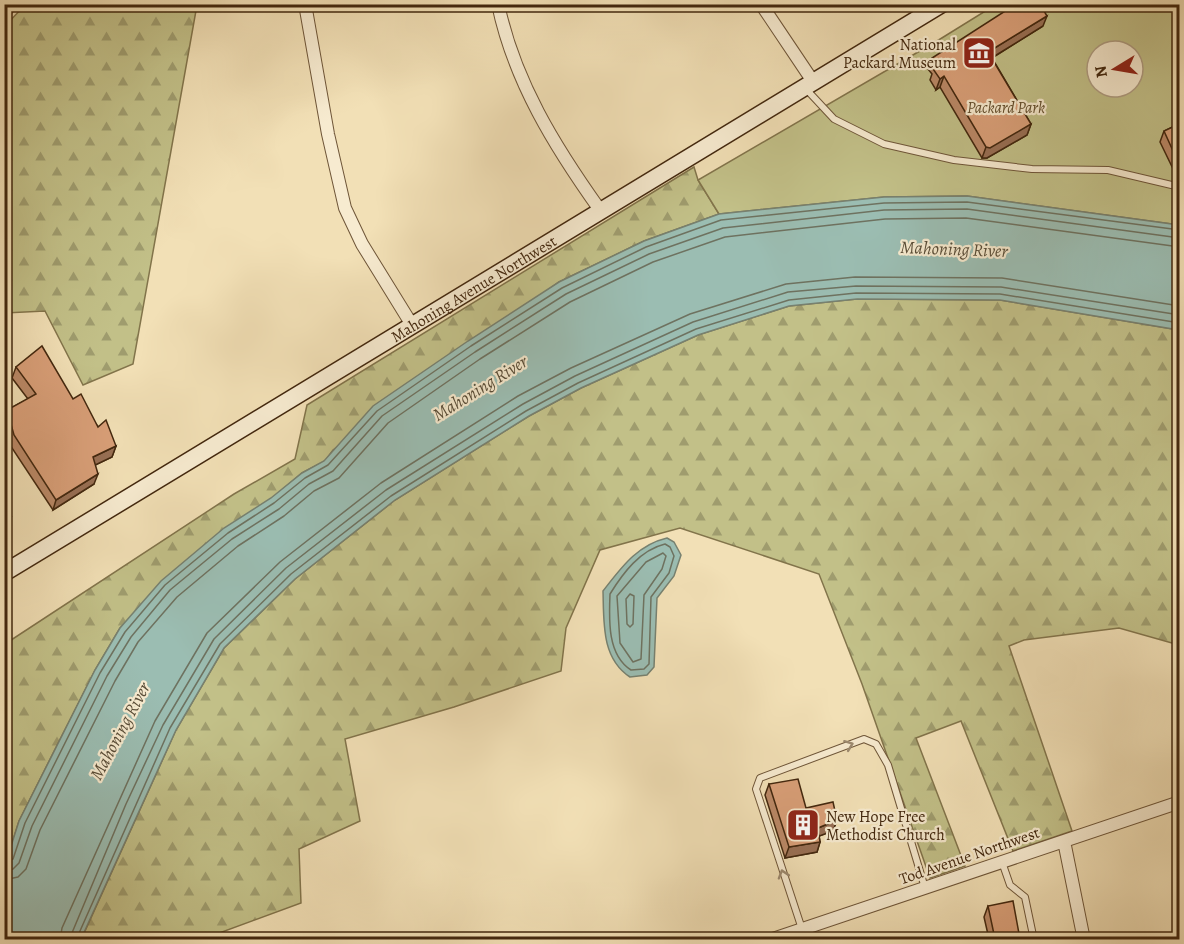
<svg xmlns="http://www.w3.org/2000/svg" width="1184" height="944" viewBox="0 0 1184 944" font-family="Alegreya,serif">
<defs>
<pattern id="forest-firs" width="22" height="20" patternUnits="userSpaceOnUse" patternTransform="scale(1.5)"><rect width="22" height="20" fill="#c2c088"/><path d="M5 1l3.5 6h-7zM16 11l3.5 6h-7z" fill="#9f9c6e"/></pattern>
</defs>
<rect width="100%" height="100%" fill="#f2e0b6"/>
<filter id="stains"><feTurbulence type="fractalNoise" baseFrequency=".00333" numOctaves="4"/><feColorMatrix values="0 0 0 0 .2 0 0 0 0 .09 0 0 0 0 .02 0 0 0 .5 -.17"/></filter>
<radialGradient id="worn" r=".72"><stop offset=".6" stop-color="#630" stop-opacity="0"/><stop offset="1" stop-color="#630" stop-opacity=".3"/></radialGradient>
<path fill="url(#forest-firs)" stroke="#82744b" stroke-width="1.5" d="M 25,5 L 197,5 L 133,364 L 83,385 L 45,311 L 5,313 L 5,26 Z
M 694,167 L 698,180 L 719,214 L 644,241 L 559,282 L 333,450 L 325,461 L 302,473 L 120,628 L 95,670 L 19,821 L 5,865 L 5,644 L 234,494 L 295,459 L 307,405 Z
M 857,299 L 1000,300 L 1179,330 L 1179,645 L 1119,628 L 1024,640 L 1009,646 L 1072,831 L 1013,851 L 961,721 L 916,738 L 965,866 L 930,878 L 862,684 L 819,574 L 680,528 L 600,550 L 566,628 L 561,671 L 454,707 L 345,739 L 360,821 L 299,849 L 301,903 L 203,939 L 81,940 L 176,730 L 224,648 L 295,579 L 395,500 L 529,416 L 581,388 L 698,335 L 789,306 Z"/>
<path fill="#c2c088" stroke="#82744b" stroke-width="1.5" fill-rule="evenodd" d="M 995,5 L 1179,5 L 1179,225 L 967,196 L 884,197 L 719,214 L 698,180 L 937,41 ZM 1097,51 L 1133,51 L 1133,87 L 1097,87 Z"/>
<path fill="#9bbdb2" stroke="#778170" stroke-width="1.5" d="M 967,196 L 1179,225 L 1179,330 L 1000,300 L 857,299 L 789,306 L 698,335 L 581,388 L 529,416 L 395,500 L 295,579 L 224,648 L 176,730 L 81,939 L 5,939 L 5,865 L 19,821 L 95,670 L 120,628 L 161,581 L 224,528 L 271,498 L 302,473 L 324,461 L 373,406 L 468,341 L 559,282 L 644,241 L 719,214 L 884,197 Z
M 667,538 L 674,542 L 681,555 L 674,576 L 657,598 L 654,667 L 647,675 L 630,677 C 601,658 604,622 603,591 C 621,568 637,545 667,538 Z"/>
<g fill="none" stroke-linecap="round" stroke-linejoin="round">
<path stroke="#6e7260" stroke-width="1.5" d="M 665,544 L 670,547 L 674,556 L 669,573 L 651,597 L 649,664 L 644,669 L 631,670 C 607,655 609,619 610,594 C 623,573 640,550 665,544 Z
M 663,553 L 666,556 L 662,569 L 644,595 L 641,659 L 633,662 L 620,643 L 617,596 L 646,562 Z
M 630,594 L 634,596 L 633,624 L 630,627 L 627,624 L 626,599 Z
M 4,863 L 13,859 L 25,823 L 100,673 L 125,632 L 165,585 L 228,533 L 274,503 L 305,478 L 328,465 L 377,411 L 471,346 L 562,288 L 646,247 L 721,220 L 884,203 L 967,202 L 1180,230
M 4,871 L 13,869 L 19,863 L 32,826 L 107,676 L 131,637 L 170,590 L 232,539 L 279,509 L 309,484 L 333,471 L 382,416 L 475,352 L 566,294 L 649,254 L 723,228 L 884,210 L 967,209 L 1180,238
M 4,880 L 18,877 L 26,869 L 40,830 L 115,681 L 138,642 L 177,597 L 238,546 L 284,516 L 314,491 L 339,478 L 388,423 L 480,359 L 570,302 L 653,262 L 725,237 L 885,219 L 966,218 L 1180,247
M 60,940 L 62,928 L 155,721 L 207,633 L 280,562 L 381,483 L 518,396 L 571,368 L 690,314 L 786,284 L 855,277 L 1002,278 L 1180,306
M 69,940 L 126,804 L 163,725 L 214,639 L 286,568 L 386,490 L 523,404 L 575,376 L 693,322 L 788,292 L 856,286 L 1001,287 L 1180,315
M 76,940 L 170,728 L 220,644 L 291,574 L 391,496 L 526,411 L 578,383 L 696,329 L 789,300 L 856,293 L 1000,294 L 1180,323"/>
<defs>
<path id="service" d="M 806,89 L 834,119 L 884,144 L 954,160 L 1032,169 L 1108,170 L 1180,187
M 1002,862 L 1010,885 L 1025,897 L 1034,940
M 802,929 L 756,789 L 760,778 L 864,739 L 876,744 L 888,765 L 925,888"/>
<path id="minor" d="M 305,4 L 328,134 L 345,208 L 362,244 L 412,325
M 498,4 C 514,81 555,147 600,210
M 761,4 L 814,83
M 1064,841 L 1084,940
M 770,940 L 1180,802"/>
<g id="secondary">
<path id="s1" d="M 4,573 L 942,4"/>
</g>
</defs>
<use href="#service" stroke="#6e5538" stroke-width="8"/>
<use href="#minor" stroke="#6e5538" stroke-width="14"/>
<use href="#secondary" stroke="#42270e" stroke-width="19"/>
<use href="#service" stroke="#f7ebd0" stroke-width="6"/>
<use href="#minor" stroke="#f7ebd0" stroke-width="12"/>
<use href="#secondary" stroke="#f7ebd0" stroke-width="16"/>
<defs>
<path id="rail" d="M 4,18 L 17,4"/>
</defs>
<use href="#rail" stroke="#42270e" stroke-width="6"/>
<use href="#rail" stroke="#f7ebd0" stroke-width="4" stroke-dasharray="11" stroke-linecap="butt"/>
</g>
<path fill="#bb8967" stroke="#42270e" stroke-width="1.5" d="M 1043,26 L 992,58 L 1031,124 L 1027,135 L 987,158 L 982,158 L 940,87 L 936,90 L 930,80 L 932,74 L 928,69 L 932,58 Z
M 1179,124 L 1179,175 L 1177,177 L 1160,142 L 1164,131 Z
M 16,367 L 73,399 L 116,446 L 112,457 L 95,465 L 94,484 L 53,510 L 10,445 L 4,425 L 4,417 L 7,410 L 28,399 L 12,378 Z
M 769,784 L 806,808 L 837,820 L 833,831 L 819,836 L 820,842 L 817,852 L 785,858 L 765,795 Z
M 988,906 L 1020,939 L 989,939 L 984,917 Z"/>
<path fill="#986f54" stroke="#42270e" stroke-width="1.5" d="M 1047,16 L 1043,26 L 985,62 L 988,52 Z
M 944,76 L 940,87 L 936,90 L 940,79 Z
M 1031,124 L 1027,135 L 987,158 L 982,158 L 986,147 Z
M 116,446 L 112,457 L 89,468 L 93,457 Z
M 98,474 L 94,484 L 53,510 L 56,500 Z
M 11,518 L 7,529 L 4,531 L 4,522 Z
M 837,820 L 833,831 L 814,838 L 818,828 Z
M 820,842 L 817,852 L 785,858 L 789,847 Z"/>
<path fill="#d99f78" stroke="#42270e" stroke-width="1.5" d="M 1016,4 L 1040,4 L 1047,16 L 988,52 L 1031,124 L 990,148 L 986,147 L 944,76 L 940,79 L 933,69 L 937,66 L 932,58 Z
M 1179,124 L 1179,164 L 1164,131 Z
M 42,346 L 73,399 L 81,394 L 98,427 L 106,420 L 116,446 L 93,457 L 98,474 L 56,500 L 14,435 L 7,410 L 36,394 L 16,367 Z
M 4,508 L 11,518 L 4,522 Z
M 798,779 L 806,808 L 833,802 L 837,820 L 818,828 L 820,842 L 789,847 L 769,784 Z
M 1013,901 L 1020,939 L 995,939 L 988,906 Z"/>
<defs><path id="oneway-chevron" d="M-2-3.5L2.5 0L-2 3.5" fill="none" stroke-width="1.6" stroke-linecap="round" stroke-linejoin="round" transform="scale(1.5)"/></defs>
<g stroke="#9c896f">
<use href="#oneway-chevron" transform="translate(849 745) rotate(-21)"/>
<use href="#oneway-chevron" transform="translate(783 874) rotate(-107)"/>
</g>
<defs>
<symbol id="museum-square" viewBox="-11 -11 22 22"><rect x="-9" y="-9" width="18" height="18" rx="4" fill="#8f2418" stroke="#f7ebd0"/><path d="M0-6L6-3V-2H-6V-3ZM-5-1h2V3h-2ZM-1-1h2V3h-2ZM3-1h2V3H3ZM-6 4H6V6H-6Z" fill="#fff"/></symbol>
<symbol id="building-square" viewBox="-11 -11 22 22"><rect x="-9" y="-9" width="18" height="18" rx="4" fill="#8f2418" stroke="#f7ebd0"/><path d="M-4-6H4V6H1V3H-1V6H-4ZM-2.5-4.3h1.7v1.8h-1.7ZM.8-4.3h1.7v1.8H.8ZM-2.5-1h1.7V.8h-1.7ZM.8-1h1.7V.8H.8Z" fill="#fff"/></symbol>
</defs>
<g fill-rule="evenodd">
<use href="#museum-square" x="960" y="34" width="38" height="38"/>
<use href="#building-square" x="784" y="806" width="38" height="38"/>
</g>
<g text-anchor="middle" stroke-width="4.5" stroke-linejoin="round" paint-order="stroke">
<g font-size="16" fill="#42270e" stroke="#f7ebd0" text-anchor="end">
<text x="956" y="50">National<tspan x="956" dy="18">Packard Museum</tspan></text>
<text x="826" y="822" text-anchor="start">New Hope Free<tspan x="826" dy="18">Methodist Church</tspan></text>
</g>
<g font-size="16" font-style="italic" fill="#624d2c" stroke="#f7ebd0">
<text x="1006" y="113">Packard Park</text>
</g>
<g font-size="16" fill="#42270e" stroke="#f7ebd0">
<text dy="6" stroke="none"><textPath href="#s1" startOffset="549">Mahoning Avenue Northwest</textPath></text>
<text transform="translate(969 855) rotate(-19)" y="6">Tod Avenue Northwest</text>
</g>
<g font-size="18" font-style="italic" fill="#584c37" stroke="#f7ebd0">
<text transform="translate(954 249) rotate(2)" y="6">Mahoning River</text>
<text transform="translate(480 388) rotate(-32)" y="6">Mahoning River</text>
<text transform="translate(120 731) rotate(-62)" y="6">Mahoning River</text>
</g>
</g>
<rect width="1184" height="944" fill="none" stroke="#f2e0b6" stroke-width="24"/>
<rect x="6" y="6" width="1172" height="932" fill="none" stroke="#42270e" stroke-width="3"/>
<rect x="12" y="12" width="1160" height="920" fill="none" stroke="#42270e" stroke-width="1.5"/>
<g transform="translate(1115 69) rotate(259)"><circle r="28" fill="#f7ebd0" stroke="#af9d82" stroke-width="1.5"/>
<path d="M0-4.5L10 22L0 15L-10 22Z" fill="#8f2418"/>
<text y="-9" font-size="16" font-weight="bold" text-anchor="middle" fill="#42270e">N</text>
</g>
<rect width="100%" height="100%" filter="url(#stains)"/>
<rect width="100%" height="100%" fill="url(#worn)"/>
</svg>
